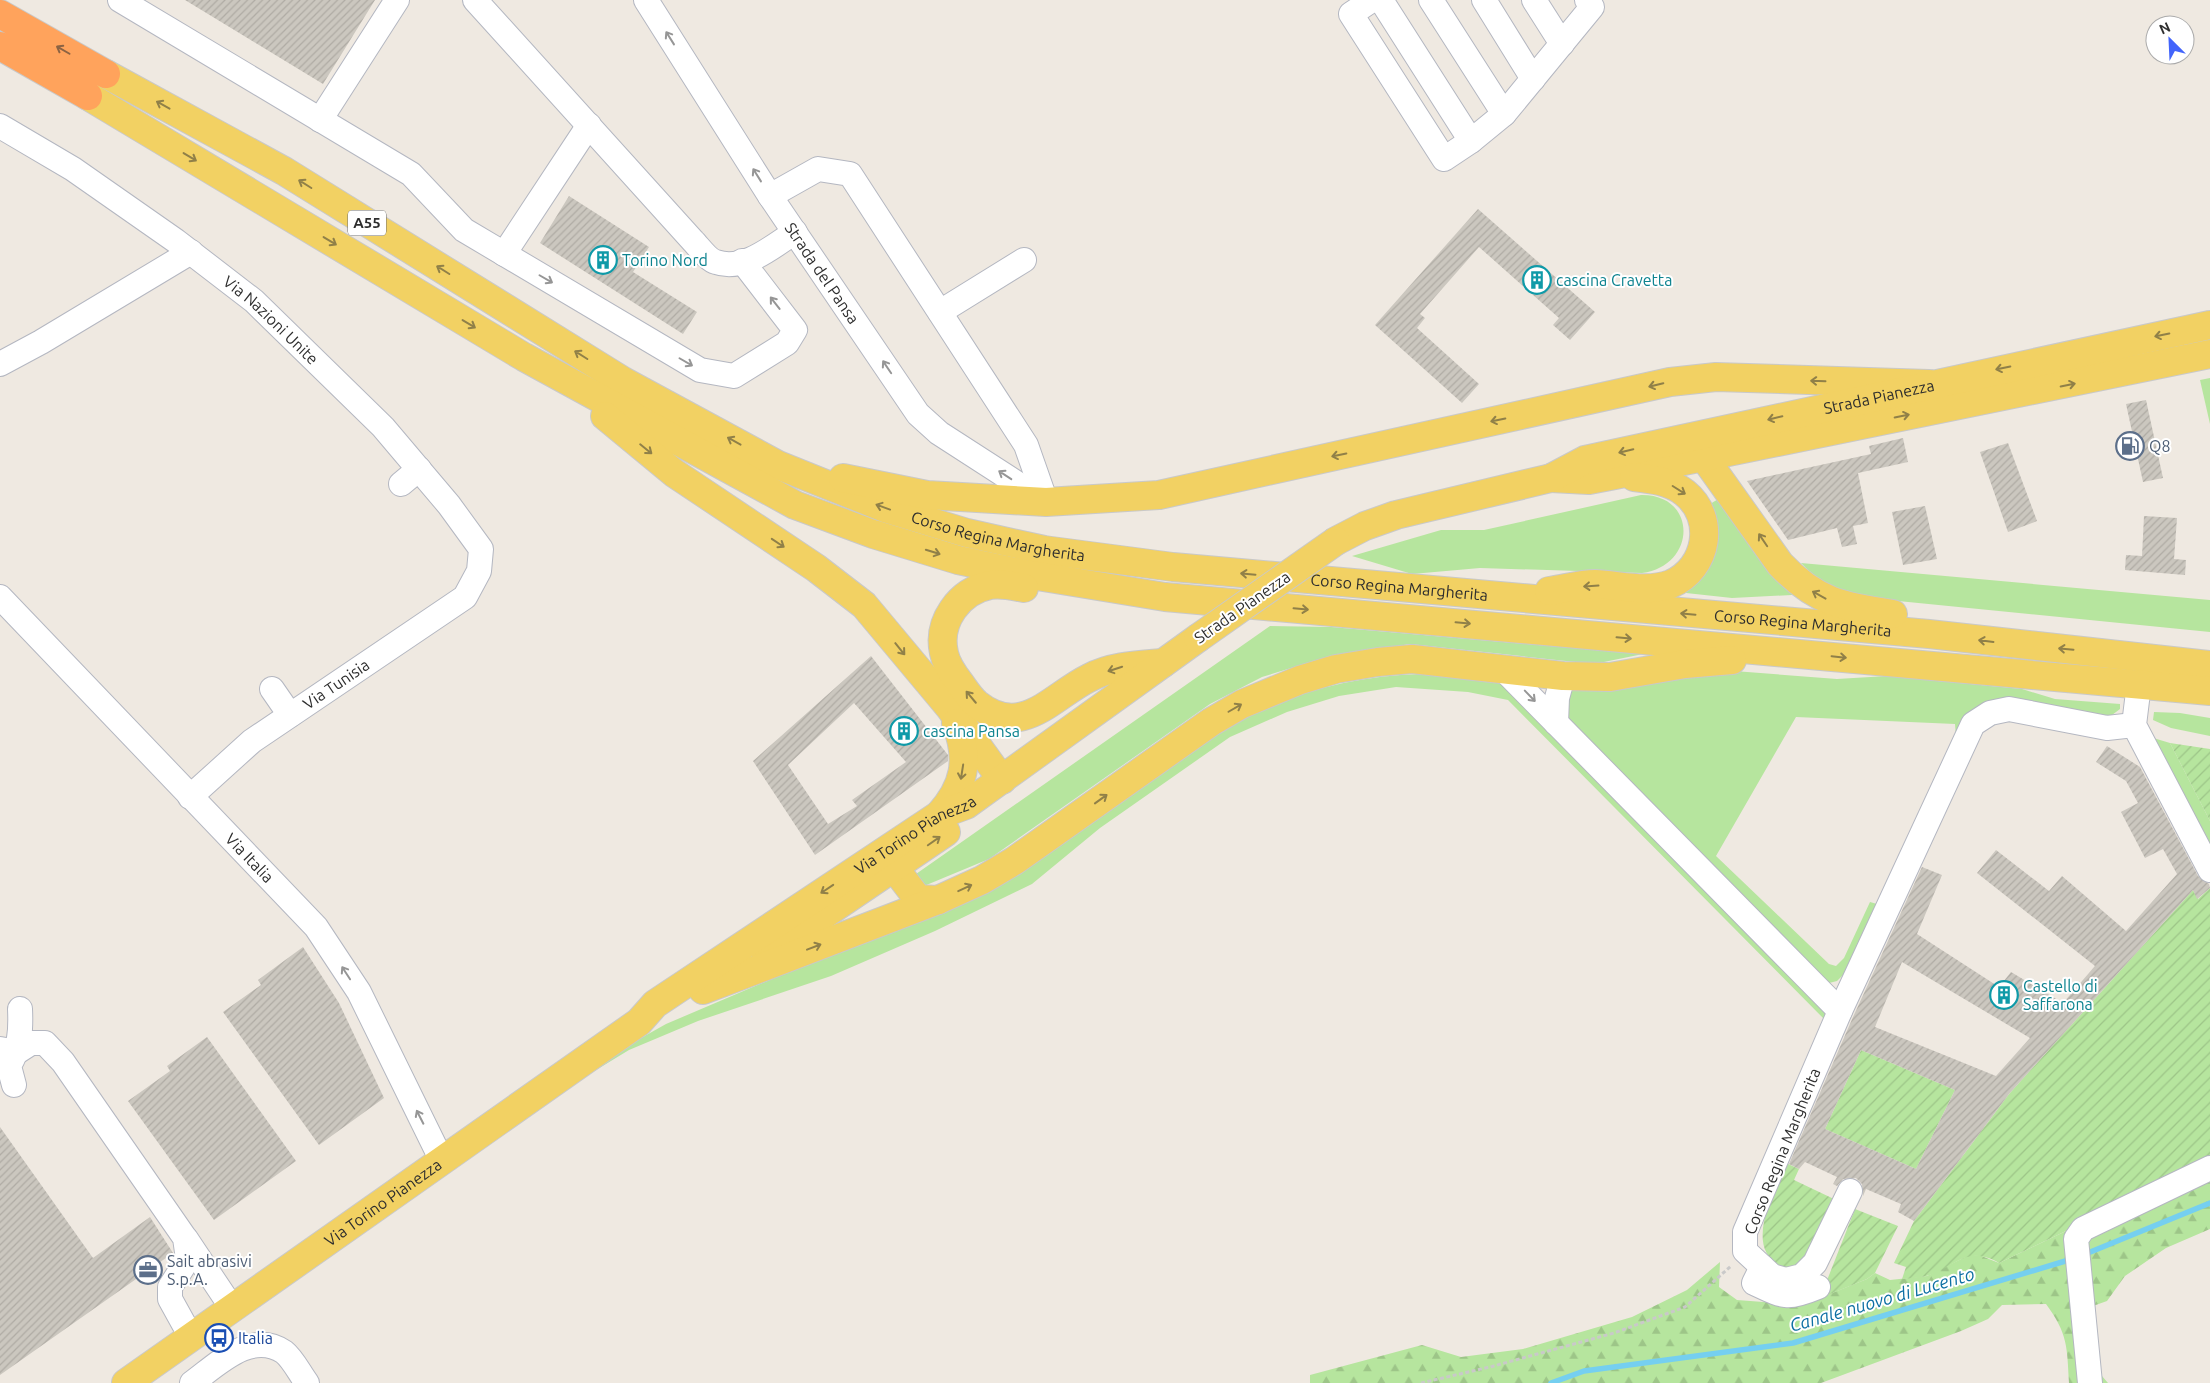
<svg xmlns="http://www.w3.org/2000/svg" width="2210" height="1383" viewBox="0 0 2210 1383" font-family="Ubuntu,sans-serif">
<defs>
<pattern id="forest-firs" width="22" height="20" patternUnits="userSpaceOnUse" patternTransform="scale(1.25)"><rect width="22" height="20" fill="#b6e59e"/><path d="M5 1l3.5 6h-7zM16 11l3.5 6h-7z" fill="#9dc588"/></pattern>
<pattern id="garden-furrows" width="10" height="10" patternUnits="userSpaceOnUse" patternTransform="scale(1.25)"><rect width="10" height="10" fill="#b6e59e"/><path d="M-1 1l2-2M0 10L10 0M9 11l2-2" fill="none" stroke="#9dc588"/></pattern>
<pattern id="building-hatch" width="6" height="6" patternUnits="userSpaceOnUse" patternTransform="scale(1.25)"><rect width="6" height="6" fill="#cbc7bf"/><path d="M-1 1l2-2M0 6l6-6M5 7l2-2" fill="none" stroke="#afaba4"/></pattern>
</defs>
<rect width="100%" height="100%" fill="#efe9e1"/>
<path fill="#b6e59e" d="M 2210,378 L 2210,424 L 2200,380 Z
M 1641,495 C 1698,494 1697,566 1642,573 L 1480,568 L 1412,574 L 1352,556 L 1441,530 L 1484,530 Z
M 1720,498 L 1794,591 L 1792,595 L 1732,598 L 1686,593 L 1682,586 L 1710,504 Z
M 1801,563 L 2210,600 L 2210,632 L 1868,598 C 1838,589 1823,586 1801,563 Z
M 1270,626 L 1331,627 L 1643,654 L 1594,664 L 1410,644 L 1346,654 L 1301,665 L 1262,677 L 1210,704 L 989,859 L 924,886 L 916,874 Z
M 1734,671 L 1837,679 L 1887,676 L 2022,689 L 2055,699 L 2120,704 L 2120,709 L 2108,718 L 1982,705 L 1969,712 L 1931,800 L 1956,737 L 1955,724 L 1796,717 L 1716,856 L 1829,964 L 1836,966 L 1844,958 L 1870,902 L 1877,904 L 1845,973 L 1837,981 L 1829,983 L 1567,723 L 1567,690 Z
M 1420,674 L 1506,681 L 1830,1009 L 1826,1021 L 1508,700 L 1468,692 L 1396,687 L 1339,696 L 1287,712 L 1230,737 L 1100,828 L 1032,884 L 935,931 L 831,976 L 698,1021 L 629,1050 L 578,1081 L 634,1042 L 666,1024 L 1014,876 L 1220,731 C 1281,695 1350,676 1420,674 Z
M 2154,712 L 2180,713 L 2210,718 L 2210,736 L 2171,728 L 2153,720 Z
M 2150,737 L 2170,743 L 2210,821 L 2210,855 Z"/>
<path fill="url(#forest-firs)" d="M 2210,1175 L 2210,1229 L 2166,1248 L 2125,1276 L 2107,1301 L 2079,1311 L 2083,1354 L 2108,1383 L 2069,1383 C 2067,1347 2068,1334 2046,1304 L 2002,1305 L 1988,1319 L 1961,1331 L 1821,1383 L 1310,1383 L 1310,1375 L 1422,1345 L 1461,1357 L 1523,1349 L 1632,1317 L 1687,1290 L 1720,1262 L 1719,1287 L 1737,1300 L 1802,1305 L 1867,1279 L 1875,1273 L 1890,1280 L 1927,1276 L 1967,1256 L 1979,1255 L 1999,1263 L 2108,1211 Z"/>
<path fill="url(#garden-furrows)" d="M 2170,743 L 2210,749 L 2210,821 Z
M 2210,888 L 2210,1162 L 1999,1263 C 1965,1244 1956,1268 1926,1276 C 1918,1278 1910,1278 1902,1279 L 1906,1267 L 1894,1263 L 1914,1221 L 2009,1094 L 2193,890 L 2198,899 Z
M 1861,1050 L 1955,1090 L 1916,1169 L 1825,1129 Z
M 1786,1163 L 1799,1169 L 1794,1180 L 1836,1200 L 1807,1262 C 1798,1268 1789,1270 1779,1265 C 1743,1246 1776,1188 1786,1163 Z
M 1855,1209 L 1898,1226 L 1875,1273 L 1867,1279 L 1803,1305 L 1824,1288 Z"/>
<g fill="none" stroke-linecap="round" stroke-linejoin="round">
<path stroke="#75cff0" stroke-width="5.5" d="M 2083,1255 L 2210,1203
M 1551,1383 L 1584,1371 L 1793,1343 L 2072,1259"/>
</g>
<path fill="url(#building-hatch)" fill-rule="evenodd" d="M 185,0 L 375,0 L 323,84 Z
M 569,196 L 649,247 L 633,272 L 697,312 L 683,334 L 540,243 Z
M 1478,209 L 1595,312 L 1570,340 L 1553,325 L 1559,318 L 1479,247 L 1420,314 L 1425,318 L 1417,328 L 1479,384 L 1462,403 L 1375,325 Z
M 2146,400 L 2163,478 L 2143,482 L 2126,404 Z
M 1903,438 L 1908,462 L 1858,473 L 1868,523 L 1853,526 L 1857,544 L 1842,547 L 1837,528 L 1788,540 L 1747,481 L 1871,454 L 1869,446 Z
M 2008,443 L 2037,521 L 2008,532 L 1980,452 Z
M 1925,506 L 1937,559 L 1903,565 L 1892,512 Z
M 2144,516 L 2177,518 L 2174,559 L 2186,560 L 2185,575 L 2125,570 L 2126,555 L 2142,556 Z
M 871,656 L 948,755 L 948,761 L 815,855 L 753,761 ZM 854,703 L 906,762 L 852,800 L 857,806 L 828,824 L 788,765 Z
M 2107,746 L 2140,767 L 2198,876 L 2209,884 L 2210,888 L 2197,899 L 2193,890 L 2009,1094 L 1914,1221 L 1898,1212 L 1901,1204 L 1866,1189 L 1863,1196 L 1862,1184 L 1856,1178 L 1843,1179 L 1837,1186 L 1833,1184 L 1837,1177 L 1805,1162 L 1799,1169 L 1789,1164 L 1853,1017 L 1922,867 L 1942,875 L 1917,934 L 1999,987 L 2011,972 L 2063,1003 L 2095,966 L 1977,873 L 1996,850 L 2049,891 L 2062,876 L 2126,931 L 2177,874 L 2163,849 L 2145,858 L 2121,812 L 2138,803 L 2126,781 L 2096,762 ZM 1902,962 L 2030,1038 L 1996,1076 L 1875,1027 ZM 1861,1050 L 1955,1090 L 1916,1169 L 1825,1129 Z
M 303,947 L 339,1003 L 384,1098 L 319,1145 L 223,1012 L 261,985 L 258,980 Z
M 207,1037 L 296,1161 L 214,1220 L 128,1101 L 170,1071 L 167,1066 Z
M 0,1127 L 93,1258 L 150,1217 L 173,1253 L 0,1375 Z"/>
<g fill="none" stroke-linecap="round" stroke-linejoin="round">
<defs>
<g id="minor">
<path d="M 120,0 L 411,174 L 464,230 L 700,370 L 734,376 L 787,343 L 795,330 L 742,261"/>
<path d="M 475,0 L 693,241 C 699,247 708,260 716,262 C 744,272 773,246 795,232"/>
<path id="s1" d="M 646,0 L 770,196 L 918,414 L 939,433 L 1046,502"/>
<path d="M 1372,0 L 1351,14 L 1444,159 L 1471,141 L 1504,114 L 1592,7 L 1587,0"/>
<path d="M 1381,0 L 1471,141"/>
<path d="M 1431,0 L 1504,114"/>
<path d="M 1484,0 L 1533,79"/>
<path d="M 1534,0 L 1562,44"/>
<path d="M 320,120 L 397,0"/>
<path id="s2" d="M 0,126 L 73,169 L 176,241 L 254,301 L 383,427 L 449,505 L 481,549 L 479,571 L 465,597 L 252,741 L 190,797"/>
<path d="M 770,196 L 818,169 L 850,174 L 1026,445 L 1046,502"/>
<path d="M 504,254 L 589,125"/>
<path d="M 940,312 L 1024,260"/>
<path d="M 0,364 L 41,342 L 191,252"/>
<path d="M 401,484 L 419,469"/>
<path id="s3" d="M 0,597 L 316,927 L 359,992 L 442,1161"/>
<path d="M 1503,669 L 1840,1011"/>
<path d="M 2139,684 L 2134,725 L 2210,870"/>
<path d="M 272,689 L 290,715"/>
<path d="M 1556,723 L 1557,698 L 1563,676"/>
<path d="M 0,1049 L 17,1052 L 31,1043 L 45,1043 L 63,1062 L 185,1238 L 188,1259 L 170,1287 L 170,1299 L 191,1337"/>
<path d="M 14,1085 L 9,1066 C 20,1047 21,1030 20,1009"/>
<path d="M 1850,1191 L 1815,1263 L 1802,1276 L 1786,1280 L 1772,1276 L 1745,1251 L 1745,1232 L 1840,1011 L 1973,724 L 1990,713 L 2009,709 L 2107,728 L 2134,725"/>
<path d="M 186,1239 L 232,1308"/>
<path d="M 1762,1267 L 1754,1283 C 1784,1297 1787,1300 1818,1287"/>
<path d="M 192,1383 C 218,1364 251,1330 284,1352 C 293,1359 300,1374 307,1383"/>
<path d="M 2090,1383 L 2076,1239 L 2083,1229 L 2210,1168"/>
</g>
<g id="major">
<path id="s4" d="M 106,74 L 284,171 L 623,381 L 778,465 L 885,508 L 967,533 L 1044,550 L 1173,567 L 1929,634 L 2210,665"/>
<path d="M 88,96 L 524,357 L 795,505 L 873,534 L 958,560 L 1025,574 L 1165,597 L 2210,691"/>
<path d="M 605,416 L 674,473 L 816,568 L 864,605 L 950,708 L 1002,780"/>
<path d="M 1696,446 L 1780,564 C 1816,602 1843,607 1893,614"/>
<path d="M 843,478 L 927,495 L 1046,502 L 1159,495 L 1670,382 L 1716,377 L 1929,384"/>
<path d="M 1551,478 L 1589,480 L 1615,475 L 2210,354"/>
<path id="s5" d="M 1336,541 L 1365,526 L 1396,515 L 1551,478 L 1585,460 L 2210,325"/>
<path d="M 1024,588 C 1013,586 1002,583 990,585 C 959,591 937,622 944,653 C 946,664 953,674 960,683 C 965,690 970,698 977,704 C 1022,740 1052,696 1089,678 C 1111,666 1138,665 1163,663"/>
<path d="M 1549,591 C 1564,589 1580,584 1595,584 C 1620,585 1646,593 1671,584 C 1708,568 1716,518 1685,493 C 1670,481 1652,479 1634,477"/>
<path d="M 939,815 C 965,786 970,760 956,723"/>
<path d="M 883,853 L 918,899 L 938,900"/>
<path d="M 766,954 L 946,832"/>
<path d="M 703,990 L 938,900 L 982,880 L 1014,861 L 1211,722 L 1242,704 L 1300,680 L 1336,669 L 1378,662 L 1412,659 L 1563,676 L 1610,677 L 1685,664 L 1732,660"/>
<path id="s6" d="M 126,1383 L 639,1022 L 655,1004 L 939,815 L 966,805 L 1198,638"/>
</g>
<path id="highway" d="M 0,14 L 106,74
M 0,46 L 88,96"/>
</defs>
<use href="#minor" stroke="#b4b7c1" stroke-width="26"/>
<use href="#major" stroke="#c9c9c9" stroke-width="30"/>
<use href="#highway" stroke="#c9c9c9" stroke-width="30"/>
<path stroke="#c9c9c9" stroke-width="3" stroke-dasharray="4 2.5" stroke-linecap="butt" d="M 1421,1383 L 1490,1367 L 1614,1333 L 1685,1307 L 1731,1266"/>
<use href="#minor" stroke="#fff" stroke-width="24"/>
<use href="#major" stroke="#f2d163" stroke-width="28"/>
<use href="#highway" stroke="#ffa35c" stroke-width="28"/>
<defs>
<path id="major-bridge" d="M 1198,638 L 1336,541"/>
</defs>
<use href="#major-bridge" stroke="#c9c9c9" stroke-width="30" stroke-linecap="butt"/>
<use href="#major-bridge" stroke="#f2d163" stroke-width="28"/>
</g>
<defs><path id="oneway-shaft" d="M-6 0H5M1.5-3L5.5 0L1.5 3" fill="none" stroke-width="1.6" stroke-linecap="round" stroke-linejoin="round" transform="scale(1.25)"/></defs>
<g stroke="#969696">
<use href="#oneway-shaft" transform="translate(670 38) rotate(-122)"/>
<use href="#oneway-shaft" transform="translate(757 175) rotate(-122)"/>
<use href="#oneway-shaft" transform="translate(546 279) rotate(30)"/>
<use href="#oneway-shaft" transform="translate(775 303) rotate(-128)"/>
<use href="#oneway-shaft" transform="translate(686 362) rotate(30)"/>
<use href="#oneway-shaft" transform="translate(887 367) rotate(-124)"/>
<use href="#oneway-shaft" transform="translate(1005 475) rotate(-147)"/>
<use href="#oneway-shaft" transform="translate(1530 696) rotate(46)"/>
<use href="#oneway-shaft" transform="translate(346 973) rotate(-123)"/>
<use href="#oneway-shaft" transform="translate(420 1117) rotate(-117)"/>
</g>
<use stroke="#8c6343" href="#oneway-shaft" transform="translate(63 50) rotate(-150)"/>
<g stroke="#908048">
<use href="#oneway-shaft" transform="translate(163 105) rotate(-151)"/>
<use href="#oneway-shaft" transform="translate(190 157) rotate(31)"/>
<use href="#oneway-shaft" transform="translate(305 184) rotate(-148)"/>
<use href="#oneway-shaft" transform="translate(330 241) rotate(31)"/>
<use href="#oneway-shaft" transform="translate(443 270) rotate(-148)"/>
<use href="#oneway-shaft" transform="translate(469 324) rotate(31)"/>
<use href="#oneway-shaft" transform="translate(2162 335) rotate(168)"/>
<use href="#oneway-shaft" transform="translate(581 355) rotate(-148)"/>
<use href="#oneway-shaft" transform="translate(2003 368) rotate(168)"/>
<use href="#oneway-shaft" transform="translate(1818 381) rotate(-178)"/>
<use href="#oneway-shaft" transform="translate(1656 385) rotate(167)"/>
<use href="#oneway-shaft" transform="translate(2068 385) rotate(-12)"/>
<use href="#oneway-shaft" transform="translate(1902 416) rotate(-12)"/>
<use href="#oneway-shaft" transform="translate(1775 418) rotate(167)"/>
<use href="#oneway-shaft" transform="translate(1498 420) rotate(168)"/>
<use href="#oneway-shaft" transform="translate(734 441) rotate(-151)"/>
<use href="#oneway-shaft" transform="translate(646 449) rotate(39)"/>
<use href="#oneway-shaft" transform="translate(1626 451) rotate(167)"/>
<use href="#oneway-shaft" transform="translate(1339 455) rotate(168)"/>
<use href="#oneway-shaft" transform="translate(1679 490) rotate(32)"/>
<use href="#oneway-shaft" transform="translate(883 507) rotate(-160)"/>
<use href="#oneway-shaft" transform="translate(1763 540) rotate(-124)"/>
<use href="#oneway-shaft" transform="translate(778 543) rotate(34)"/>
<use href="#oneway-shaft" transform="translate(933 552) rotate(17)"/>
<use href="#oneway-shaft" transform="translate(1248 574) rotate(-175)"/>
<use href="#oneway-shaft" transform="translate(1591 586) rotate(176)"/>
<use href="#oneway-shaft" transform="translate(1819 595) rotate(-151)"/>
<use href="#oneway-shaft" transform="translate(1301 609) rotate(5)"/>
<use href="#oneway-shaft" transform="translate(1688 614) rotate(-175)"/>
<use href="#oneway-shaft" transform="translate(1463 623) rotate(5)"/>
<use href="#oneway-shaft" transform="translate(1624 638) rotate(5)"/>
<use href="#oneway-shaft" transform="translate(1986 641) rotate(-173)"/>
<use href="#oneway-shaft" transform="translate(900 649) rotate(51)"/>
<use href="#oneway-shaft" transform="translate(2066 649) rotate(-175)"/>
<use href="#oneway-shaft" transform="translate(1839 657) rotate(6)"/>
<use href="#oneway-shaft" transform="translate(1115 669) rotate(162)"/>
<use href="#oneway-shaft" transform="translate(971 697) rotate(-130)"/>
<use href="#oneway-shaft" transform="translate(1235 708) rotate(-30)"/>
<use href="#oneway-shaft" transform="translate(962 772) rotate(99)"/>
<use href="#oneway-shaft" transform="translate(1101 799) rotate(-36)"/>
<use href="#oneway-shaft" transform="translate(934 841) rotate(-35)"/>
<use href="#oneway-shaft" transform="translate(965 888) rotate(-25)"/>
<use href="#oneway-shaft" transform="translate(827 889) rotate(146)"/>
<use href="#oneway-shaft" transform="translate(814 947) rotate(-21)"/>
</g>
<defs>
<symbol id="building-ring" viewBox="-11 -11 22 22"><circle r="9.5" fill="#fff" stroke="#0f9aa8" stroke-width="1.5"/><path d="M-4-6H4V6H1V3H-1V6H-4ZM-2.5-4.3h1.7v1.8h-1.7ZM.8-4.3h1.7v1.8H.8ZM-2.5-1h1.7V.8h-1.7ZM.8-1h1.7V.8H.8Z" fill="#0f9aa8"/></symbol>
<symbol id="fuel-ring" viewBox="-11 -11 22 22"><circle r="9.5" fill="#fff" stroke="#5c6f8a" stroke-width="1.5"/><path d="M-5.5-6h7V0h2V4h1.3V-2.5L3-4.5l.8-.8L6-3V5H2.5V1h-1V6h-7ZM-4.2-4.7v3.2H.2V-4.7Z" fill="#5c6f8a"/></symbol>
<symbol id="office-ring" viewBox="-11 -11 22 22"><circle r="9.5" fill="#fff" stroke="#5c6f8a" stroke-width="1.5"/><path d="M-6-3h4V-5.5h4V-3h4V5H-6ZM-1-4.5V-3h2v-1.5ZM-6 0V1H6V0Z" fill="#5c6f8a"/></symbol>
<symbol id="bus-ring" viewBox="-11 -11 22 22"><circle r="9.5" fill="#fff" stroke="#1a4fb4" stroke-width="1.5"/><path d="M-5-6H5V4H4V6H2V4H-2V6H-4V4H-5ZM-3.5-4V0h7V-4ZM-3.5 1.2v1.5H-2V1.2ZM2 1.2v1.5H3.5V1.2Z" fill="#1a4fb4"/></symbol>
</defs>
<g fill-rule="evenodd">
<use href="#building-ring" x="587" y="244" width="32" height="32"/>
<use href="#building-ring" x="1521" y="264" width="32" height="32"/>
<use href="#fuel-ring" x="2114" y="430" width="32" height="32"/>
<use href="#building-ring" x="888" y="715" width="32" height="32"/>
<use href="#building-ring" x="1988" y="979" width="32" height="32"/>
<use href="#office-ring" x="132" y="1254" width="32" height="32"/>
<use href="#bus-ring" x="203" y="1322" width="32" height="32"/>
</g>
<g text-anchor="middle" stroke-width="4" stroke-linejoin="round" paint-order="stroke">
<rect fill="#fff" stroke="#6d6d6d" stroke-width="1" x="348" y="210.5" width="38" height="25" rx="4"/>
<g font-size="15" font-weight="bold" fill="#2e2e2e">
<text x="367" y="228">A55</text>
</g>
<g font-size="16" fill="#0d838f" stroke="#fff" text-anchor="start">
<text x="622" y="266">Torino Nord</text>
<text x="1556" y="286">cascina Cravetta</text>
<text x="923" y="737">cascina Pansa</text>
<text x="2023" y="992">Castello di<tspan x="2023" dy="18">Saffarona</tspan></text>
</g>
<g font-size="16" fill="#2e2e2e" stroke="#fff">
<text dy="6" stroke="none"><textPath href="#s1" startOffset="325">Strada del Pansa</textPath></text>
<text dy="6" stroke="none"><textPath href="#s2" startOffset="334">Via Nazioni Unite</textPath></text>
<text dy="6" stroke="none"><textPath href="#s5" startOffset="564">Strada Pianezza</textPath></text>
<text dy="6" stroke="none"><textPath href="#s4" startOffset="1010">Corso Regina Margherita</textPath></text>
<text dy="6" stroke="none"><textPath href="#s4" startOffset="1415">Corso Regina Margherita</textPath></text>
<text transform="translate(1242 607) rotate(-35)" y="6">Strada Pianezza</text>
<text dy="6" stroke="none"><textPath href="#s4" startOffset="1820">Corso Regina Margherita</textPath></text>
<text transform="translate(336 684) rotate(-34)" y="6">Via Tunisia</text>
<text dy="6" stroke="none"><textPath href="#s6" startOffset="962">Via Torino Pianezza</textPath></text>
<text dy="6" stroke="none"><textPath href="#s3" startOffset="361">Via Italia</textPath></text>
<text transform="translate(1782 1151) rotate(-68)" y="6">Corso Regina Margherita</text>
<text dy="6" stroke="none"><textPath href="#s6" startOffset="314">Via Torino Pianezza</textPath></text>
</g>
<g font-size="16" fill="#4e5e75" stroke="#fff" text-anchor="start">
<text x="2149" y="452">Q8</text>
<text x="167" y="1267">Sait abrasivi<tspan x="167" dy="18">S.p.A.</tspan></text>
</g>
<g font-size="16" fill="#164399" stroke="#fff" text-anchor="start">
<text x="238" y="1344">Italia</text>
</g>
<g font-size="18" font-style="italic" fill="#0d6fa3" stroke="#fff">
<text transform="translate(1882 1300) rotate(-16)" y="6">Canale nuovo di Lucento</text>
</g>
</g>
<g transform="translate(2170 40) rotate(336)"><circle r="24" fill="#ffffff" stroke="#ababab"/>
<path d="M0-4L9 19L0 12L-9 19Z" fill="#4264fb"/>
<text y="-8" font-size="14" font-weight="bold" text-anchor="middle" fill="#2e2e2e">N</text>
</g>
</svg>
